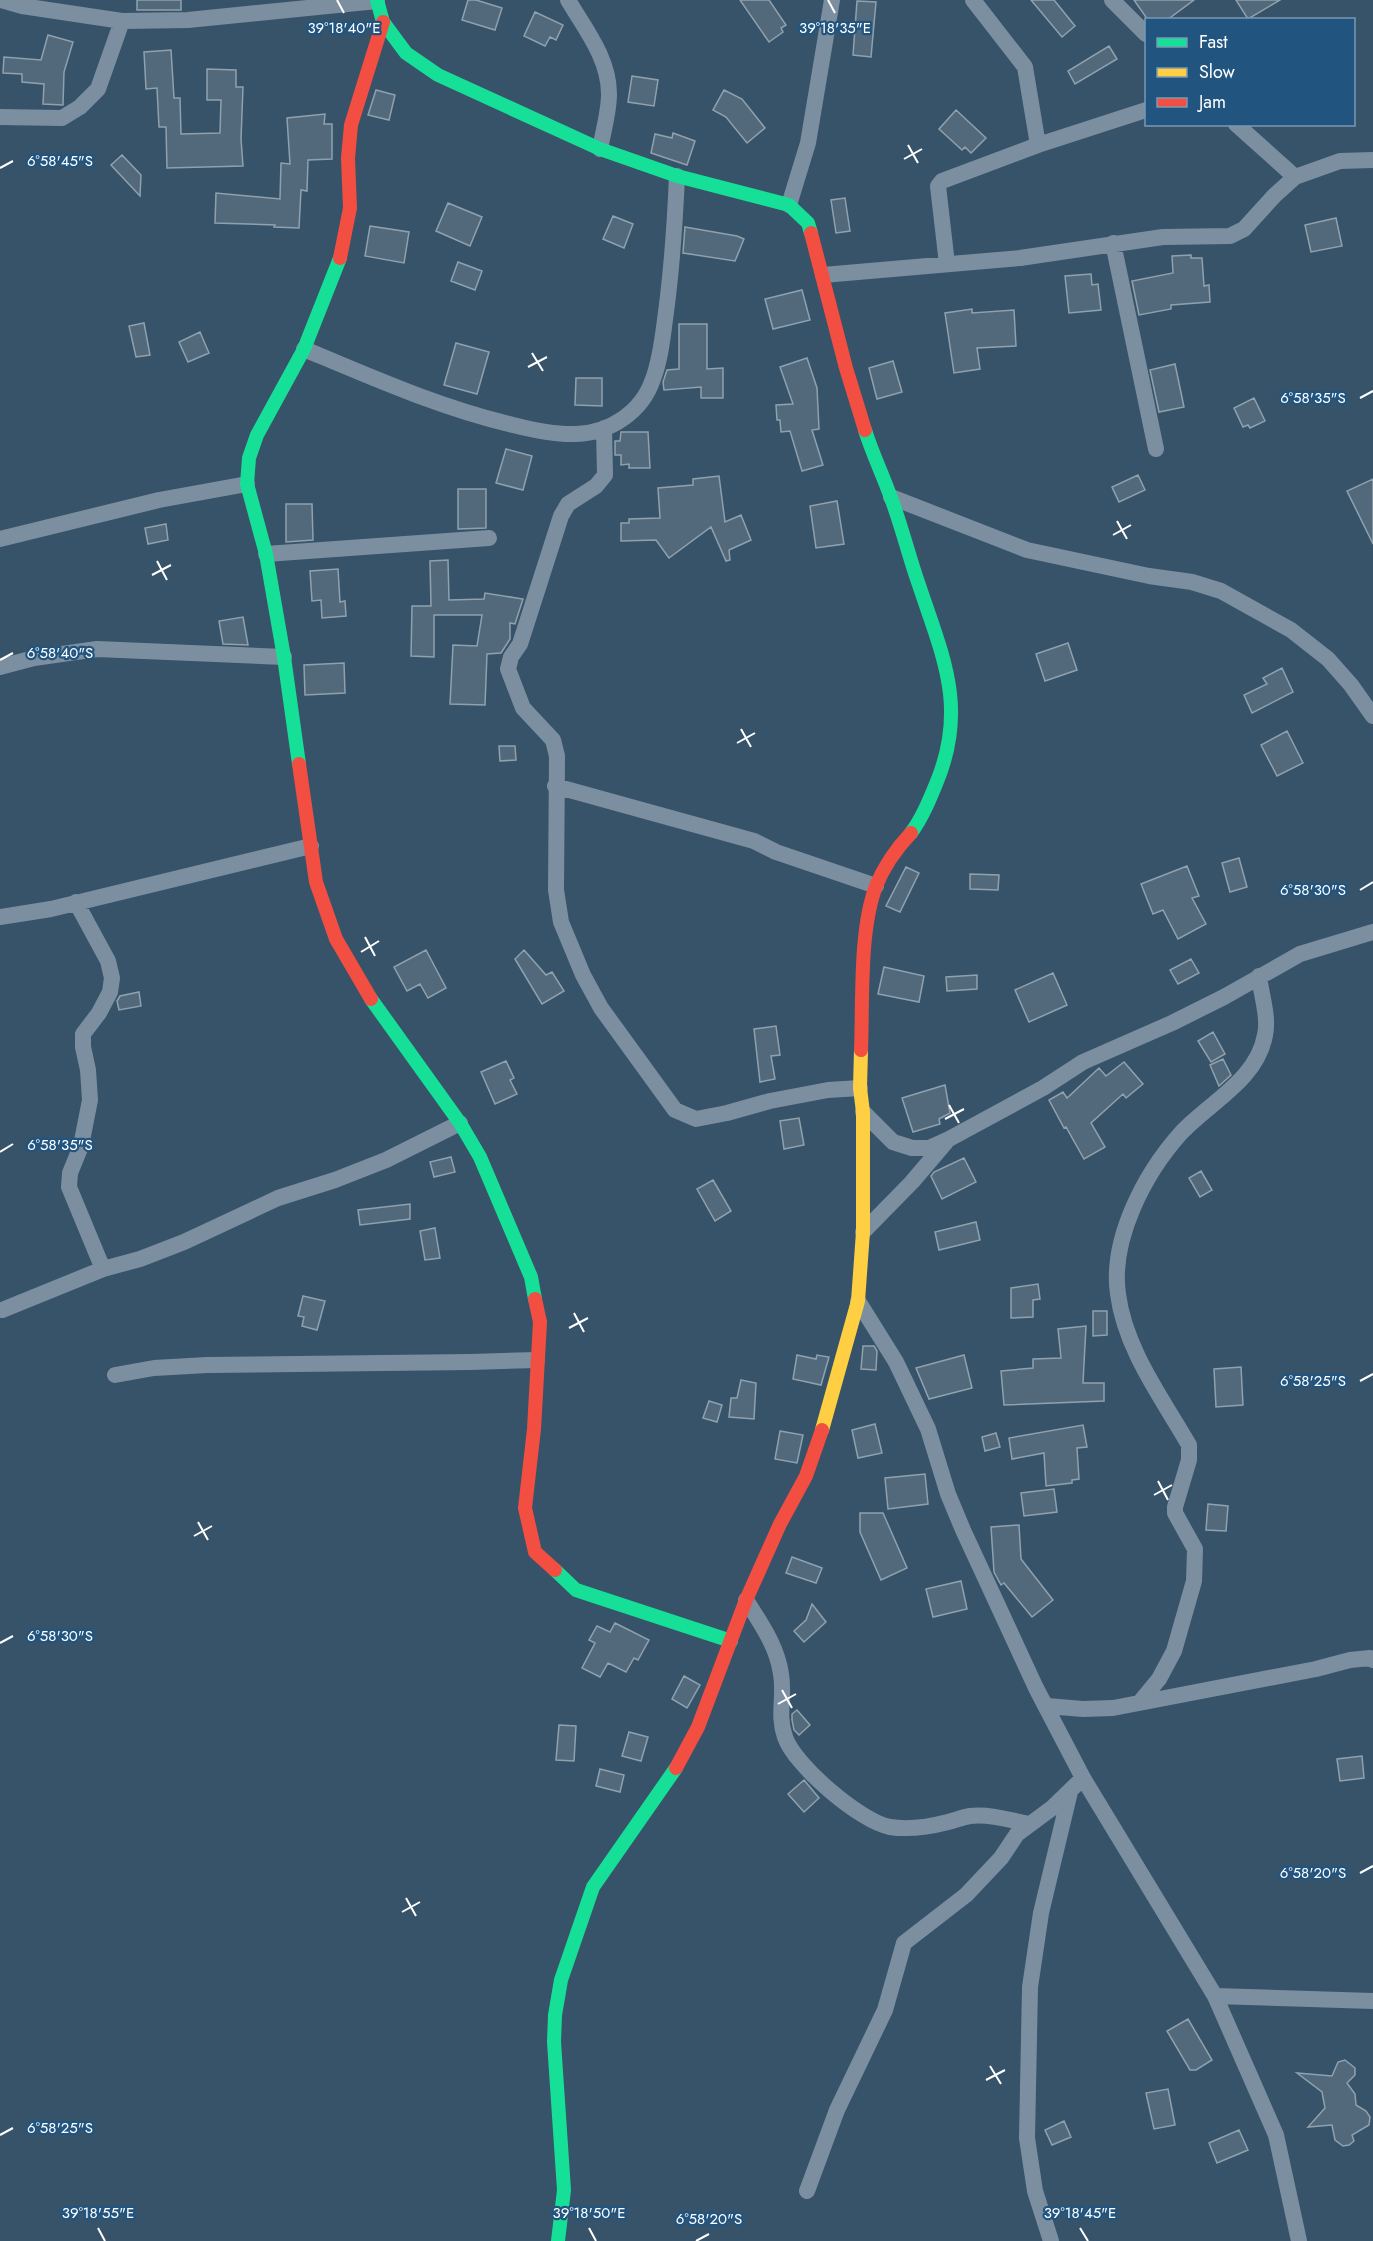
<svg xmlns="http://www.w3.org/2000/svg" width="1373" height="2241" viewBox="0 0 1373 2241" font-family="Jost,sans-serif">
<rect width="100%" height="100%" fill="#375369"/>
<path fill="#52697b" stroke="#90a1ae" stroke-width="1.5" d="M 137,0 L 181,0 L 181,10 L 137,10 Z
M 468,0 L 476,0 L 502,8 L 495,30 L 462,20 Z
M 740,0 L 769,0 L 786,25 L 781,28 L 783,32 L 769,42 Z
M 1031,0 L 1054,0 L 1075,26 L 1062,37 Z
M 1134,0 L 1194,0 L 1167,20 L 1148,20 Z
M 1236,0 L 1280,0 L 1248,19 Z
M 857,1 L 876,2 L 871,57 L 853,55 Z
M 535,12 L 563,25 L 556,40 L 550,37 L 545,46 L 524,36 Z
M 48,35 L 73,42 L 64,72 L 63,105 L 43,104 L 44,84 L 22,82 L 22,74 L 3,73 L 4,57 L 41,60 Z
M 1109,46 L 1117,59 L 1075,84 L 1068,71 Z
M 171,50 L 174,98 L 180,98 L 181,134 L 220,133 L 221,100 L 207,100 L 207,69 L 236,70 L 236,87 L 243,87 L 241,139 L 243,166 L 167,168 L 166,127 L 159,127 L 157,88 L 146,89 L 144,52 Z
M 632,76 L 658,80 L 654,106 L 628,102 Z
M 376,90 L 395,95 L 389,120 L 368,115 Z
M 724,90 L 742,99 L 765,128 L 747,143 L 726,117 L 713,110 Z
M 956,110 L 986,138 L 971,153 L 965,147 L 962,150 L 939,129 Z
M 325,114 L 324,124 L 332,124 L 332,159 L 308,160 L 307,191 L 301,190 L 299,228 L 274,227 L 275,225 L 215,223 L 216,193 L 280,199 L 281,163 L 290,164 L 287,118 Z
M 673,133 L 695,141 L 687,165 L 651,153 L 655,134 L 672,138 Z
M 122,155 L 141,175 L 140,196 L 111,165 Z
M 845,198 L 850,231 L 836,233 L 831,200 Z
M 448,203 L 482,217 L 470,246 L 436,231 Z
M 613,216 L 633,224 L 624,248 L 603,239 Z
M 1336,218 L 1342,246 L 1311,252 L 1305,225 Z
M 370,226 L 409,232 L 404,263 L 365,256 Z
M 685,227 L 737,236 L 744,239 L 735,261 L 683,253 Z
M 1191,255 L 1191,258 L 1202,258 L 1204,286 L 1209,285 L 1210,302 L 1171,305 L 1171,309 L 1139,315 L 1132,281 L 1173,273 L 1172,256 Z
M 458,262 L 482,271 L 475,290 L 451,281 Z
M 1091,274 L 1092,285 L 1098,284 L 1101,310 L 1069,313 L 1065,276 Z
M 802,290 L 810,320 L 773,329 L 765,299 Z
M 972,309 L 972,313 L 1014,310 L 1016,346 L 977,348 L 980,369 L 954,373 L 945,313 Z
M 144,323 L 150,355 L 136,357 L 129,326 Z
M 679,324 L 707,324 L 707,369 L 723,368 L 723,398 L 701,398 L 701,387 L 664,390 L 663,382 L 667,370 L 679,369 Z
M 200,332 L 209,353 L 188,362 L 179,342 Z
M 456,343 L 489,352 L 477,394 L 444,385 Z
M 807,358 L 817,388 L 819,429 L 812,430 L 823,465 L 802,471 L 790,431 L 781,432 L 780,420 L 777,420 L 776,405 L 793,404 L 780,367 Z
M 893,361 L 902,392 L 877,399 L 869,368 Z
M 1175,364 L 1184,407 L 1159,412 L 1150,370 Z
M 576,378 L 602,378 L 602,406 L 575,405 Z
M 1254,398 L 1265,421 L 1250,428 L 1248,425 L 1243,427 L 1234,408 Z
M 621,432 L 648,432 L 650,468 L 629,468 L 629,464 L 621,465 L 621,455 L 615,455 L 615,441 L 620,441 Z
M 506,449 L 532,456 L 523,490 L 496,483 Z
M 1138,475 L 1145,490 L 1119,502 L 1112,487 Z
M 719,476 L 725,522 L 741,515 L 751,540 L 729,550 L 730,560 L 726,561 L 711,527 L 669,558 L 656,540 L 621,541 L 621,523 L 629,523 L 629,519 L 660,518 L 658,488 L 693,485 L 693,479 Z
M 1373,479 L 1373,544 L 1347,491 Z
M 458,489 L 486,489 L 486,528 L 458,529 Z
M 837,501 L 844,544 L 816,548 L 810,506 Z
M 286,504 L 312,504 L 313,540 L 286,542 Z
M 166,524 L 168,540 L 148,544 L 145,528 Z
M 448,560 L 449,600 L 484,599 L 485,593 L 523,599 L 515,624 L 510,623 L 510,639 L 501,653 L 487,654 L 485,705 L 450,704 L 453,645 L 477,646 L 482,615 L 434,615 L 434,657 L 411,656 L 412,606 L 431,606 L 430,561 Z
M 338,569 L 340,602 L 345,601 L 346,616 L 322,618 L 321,600 L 312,601 L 310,571 Z
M 243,617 L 248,645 L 223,644 L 219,621 Z
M 1068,643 L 1077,670 L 1045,681 L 1036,654 Z
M 344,663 L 345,693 L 305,695 L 304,665 Z
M 1282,668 L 1293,692 L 1252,713 L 1244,695 L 1267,684 L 1263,678 Z
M 1287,731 L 1303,763 L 1277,776 L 1261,745 Z
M 499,746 L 515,746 L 516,760 L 500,761 Z
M 1239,858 L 1247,887 L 1230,892 L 1222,863 Z
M 1187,866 L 1199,896 L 1192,898 L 1206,924 L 1178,939 L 1163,910 L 1153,914 L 1141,884 Z
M 906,867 L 919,873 L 900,912 L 886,906 Z
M 970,874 L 999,875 L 998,890 L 970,889 Z
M 426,950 L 446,988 L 428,998 L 420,984 L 407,991 L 394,967 Z
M 524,950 L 546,975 L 552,972 L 564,991 L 542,1004 L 515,959 Z
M 1191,959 L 1199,973 L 1178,984 L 1170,970 Z
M 884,967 L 924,976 L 919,1002 L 878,994 Z
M 1053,973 L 1067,1005 L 1029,1022 L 1015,990 Z
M 977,975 L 977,989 L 947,991 L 946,977 Z
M 139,992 L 141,1006 L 119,1010 L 117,1001 L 120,996 Z
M 776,1026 L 780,1055 L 771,1056 L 775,1079 L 760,1082 L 754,1029 Z
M 1213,1032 L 1225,1054 L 1211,1062 L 1198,1041 Z
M 1223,1059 L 1231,1075 L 1219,1086 L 1210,1065 Z
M 506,1061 L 514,1078 L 510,1080 L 517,1094 L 495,1104 L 481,1072 Z
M 1124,1062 L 1143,1084 L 1126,1098 L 1123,1094 L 1091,1123 L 1105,1147 L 1084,1159 L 1066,1127 L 1064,1128 L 1049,1100 L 1063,1092 L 1067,1098 L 1099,1068 L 1106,1076 Z
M 945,1085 L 950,1113 L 939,1119 L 940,1124 L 913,1132 L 902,1098 Z
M 799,1118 L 804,1145 L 784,1149 L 780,1121 Z
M 451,1157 L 455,1172 L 434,1177 L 430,1162 Z
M 964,1158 L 976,1182 L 942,1199 L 931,1176 L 934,1172 Z
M 1201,1171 L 1212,1190 L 1200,1197 L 1189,1178 Z
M 713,1180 L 731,1211 L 715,1221 L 697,1189 Z
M 410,1204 L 410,1219 L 360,1225 L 358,1210 Z
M 976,1222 L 980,1240 L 939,1250 L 935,1232 Z
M 435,1228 L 440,1258 L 425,1260 L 420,1231 Z
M 1038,1284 L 1040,1299 L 1033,1300 L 1033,1317 L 1011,1318 L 1011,1288 Z
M 303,1296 L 325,1301 L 317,1330 L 302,1326 L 304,1317 L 298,1316 Z
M 1093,1311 L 1107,1311 L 1107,1335 L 1093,1336 Z
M 1086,1326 L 1083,1383 L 1104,1383 L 1104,1401 L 1004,1405 L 1001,1371 L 1033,1368 L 1033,1359 L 1061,1358 L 1058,1329 Z
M 863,1346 L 874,1346 L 877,1351 L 876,1370 L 861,1369 Z
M 797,1355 L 816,1359 L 817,1355 L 829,1357 L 821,1385 L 793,1379 Z
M 964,1355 L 972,1388 L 929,1399 L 916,1368 Z
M 1241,1367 L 1243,1405 L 1216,1407 L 1214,1369 Z
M 741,1380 L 756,1383 L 754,1419 L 729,1417 L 731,1398 L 737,1398 Z
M 709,1401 L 722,1405 L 717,1422 L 703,1418 Z
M 875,1424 L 882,1453 L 858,1458 L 852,1430 Z
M 1083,1425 L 1087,1447 L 1077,1448 L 1079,1479 L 1072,1480 L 1072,1483 L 1046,1486 L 1044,1453 L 1012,1459 L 1009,1438 Z
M 780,1431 L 803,1435 L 797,1463 L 775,1459 Z
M 996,1433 L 1000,1447 L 985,1451 L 982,1437 Z
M 925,1474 L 928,1504 L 888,1509 L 885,1478 Z
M 1054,1489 L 1057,1512 L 1024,1516 L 1021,1493 Z
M 1208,1504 L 1228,1506 L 1226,1531 L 1206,1530 Z
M 860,1513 L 883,1513 L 907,1568 L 881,1580 L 860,1532 Z
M 1019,1525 L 1021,1559 L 1053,1600 L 1032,1617 L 1004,1583 L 1001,1585 L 994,1572 L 991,1527 Z
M 792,1557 L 822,1568 L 816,1583 L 786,1573 Z
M 961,1581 L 967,1609 L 933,1617 L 926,1589 Z
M 812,1604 L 826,1622 L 804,1642 L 794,1631 L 806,1620 Z
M 615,1623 L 649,1640 L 638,1660 L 634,1658 L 626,1672 L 608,1663 L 600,1677 L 582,1668 L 595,1643 L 589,1640 L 597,1626 L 610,1632 Z
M 684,1676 L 700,1685 L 687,1708 L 672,1699 Z
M 797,1710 L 810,1725 L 799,1735 L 794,1730 L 792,1720 L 792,1714 Z
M 559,1725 L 576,1726 L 574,1761 L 556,1760 Z
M 629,1732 L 648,1737 L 641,1761 L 622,1756 Z
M 1362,1756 L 1364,1778 L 1340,1781 L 1337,1759 Z
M 600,1769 L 624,1775 L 620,1792 L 596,1786 Z
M 804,1780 L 819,1798 L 804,1812 L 788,1794 Z
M 1188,2019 L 1212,2060 L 1196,2070 L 1190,2070 L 1167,2031 Z
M 1345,2060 L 1355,2068 L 1355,2075 L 1347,2083 L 1355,2094 L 1356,2105 L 1366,2111 L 1370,2117 L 1369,2125 L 1352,2135 L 1354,2141 L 1349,2145 L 1343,2146 L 1335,2140 L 1332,2125 L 1308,2127 L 1325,2108 L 1322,2092 L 1297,2073 L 1332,2076 L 1338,2062 Z
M 1168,2089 L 1175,2125 L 1154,2129 L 1146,2093 Z
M 1064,2121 L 1071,2137 L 1052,2145 L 1045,2130 Z
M 1239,2130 L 1248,2150 L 1217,2163 L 1209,2143 Z"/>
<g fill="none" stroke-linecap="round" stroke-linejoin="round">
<path stroke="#7c8fa0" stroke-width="16" d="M 1,0 L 22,6 L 122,21 L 188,20 L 377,1
M 568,0 C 585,29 609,58 609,94 C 609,112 603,132 600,149
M 973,0 L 1025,67 L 1038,145
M 1112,0 L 1146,34
M 0,117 L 62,118 L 80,107 L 98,89 L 122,21
M 1236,124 L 1295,177
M 789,205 L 808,143 L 832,0
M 1113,243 L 1156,449
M 947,264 L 938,186 L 942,181 L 1038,145 L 1146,110
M 823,275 L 1020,258 L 1163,237 L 1230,236 L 1244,229 L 1275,195 L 1295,177 L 1340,161 L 1373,160
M 304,349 C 373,378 441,408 513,425 C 533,430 556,435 576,434 C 610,433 642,412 653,379 C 661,358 663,334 666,312 C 672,267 675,222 677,176
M 604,428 L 605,475 L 596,486 L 568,504 L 561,516 L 520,644 L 511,657 L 508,669 L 523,708 L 553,740 L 557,756 L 556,890 L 561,922 L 583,975 L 601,1008 L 675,1110 L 696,1119 L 727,1113 L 770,1101 L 828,1090 L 860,1088
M 891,497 L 1027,550 L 1149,576 L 1192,582 L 1221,591 L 1291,630 L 1328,659 L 1351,685 L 1373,716
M 0,539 L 159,500 L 247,484
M 266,554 L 489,538
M 0,667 L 34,658 L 97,649 L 284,657
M 555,786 L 754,841 L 776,852 L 876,886
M 76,902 L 108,961 L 112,978 L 110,992 L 99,1013 L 83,1034 L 83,1047 L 88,1070 L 90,1100 L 81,1146 L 70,1173 L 69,1187 L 103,1269
M 0,917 L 51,909 L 311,846
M 863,1112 L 893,1142 L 912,1148 L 929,1148 L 949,1139 L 1043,1088 L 1083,1062 L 1172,1023 L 1224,997 L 1300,954 L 1373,932
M 863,1232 L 912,1182 L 946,1142
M 858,1301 L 896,1362 L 928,1429 L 948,1494 L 963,1530 L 1036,1688 L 1083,1778 L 1215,1996 L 1276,2135 L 1299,2241
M 2,1310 L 103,1269 L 140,1259 L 184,1242 L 278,1198 L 335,1180 L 386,1160 L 460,1123
M 115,1375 L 154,1368 L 207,1365 L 470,1362 L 537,1360
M 746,1600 C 761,1624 777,1646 781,1674 C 785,1697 777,1714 785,1737 C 794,1765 861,1822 890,1827 C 910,1830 929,1827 948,1822 C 956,1820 963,1817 970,1816 C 990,1814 1010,1820 1029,1824
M 1140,1702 L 1159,1679 L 1174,1651 L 1194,1581 L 1195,1549 L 1175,1513 L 1175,1507 L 1189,1460 L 1189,1445 C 1162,1398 1125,1349 1118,1294 C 1110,1239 1145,1173 1181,1133 C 1210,1102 1257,1080 1265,1035 C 1269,1017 1261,994 1259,976
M 1047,1706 L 1083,1709 L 1113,1708 L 1316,1669 L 1350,1660 L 1370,1658 L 1373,1660
M 1215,1996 L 1373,2001
M 807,2191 L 837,2110 L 885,2010 L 904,1943 L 966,1895 L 1001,1858 L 1017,1834 L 1052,1808 L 1083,1778
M 1051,2241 L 1035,2191 L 1027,2138 L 1030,1987 L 1041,1913 L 1070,1792"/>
<path stroke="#16e098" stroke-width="14" d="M 377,0 L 383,22 L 406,53 L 438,75 L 600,149 L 677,176 L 789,205 L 808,223 L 811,233
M 865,430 C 872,453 883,475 891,498 C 902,527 909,557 919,585 C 943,657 968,708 936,784 C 929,801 922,818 911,833
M 299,764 L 284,657 L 266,554 L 247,484 L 249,458 L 257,435 L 304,349 L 340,258
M 371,999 L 460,1123 L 480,1157 L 531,1277 L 535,1299
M 555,1570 L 576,1590 L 731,1641
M 558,2241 L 564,2190 L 554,2042 L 555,2015 L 561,1980 L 593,1887 L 676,1768"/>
<path stroke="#ffcf43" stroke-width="14" d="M 822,1430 L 858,1301 L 863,1232 L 863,1112 L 860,1088 L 861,1050"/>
<path stroke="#f24e42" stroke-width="14" d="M 811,233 L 846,368 L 865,430
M 340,258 L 350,208 L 348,158 L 351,125 L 383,22
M 299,764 L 316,882 L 336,939 L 371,999
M 861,1050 C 863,1002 859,931 876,886 C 884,866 896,849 911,833
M 535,1299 L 540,1322 L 534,1429 L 525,1508 L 535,1552 L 555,1570
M 676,1768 L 698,1727 L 746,1600 L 780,1524 L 806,1476 L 822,1430"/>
</g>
<path fill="none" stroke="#fff" stroke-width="2" d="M 337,0 L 344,13M 828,0 L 835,13M 908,145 L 918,163M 904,159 L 922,149M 0,168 L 13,161M 532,353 L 543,371M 528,367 L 547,357M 1360,398 L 1373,391M 1117,521 L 1127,539M 1113,535 L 1131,525M 157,561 L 167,580M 152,575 L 171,565M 0,660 L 13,653M 741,729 L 751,747M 737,743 L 755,733M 1360,890 L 1373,882M 365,937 L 375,956M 361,952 L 379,941M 949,1105 L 959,1123M 945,1119 L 964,1109M 0,1152 L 13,1144M 574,1313 L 584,1332M 569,1328 L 588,1318M 1360,1381 L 1373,1374M 1158,1481 L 1168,1500M 1154,1495 L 1172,1485M 198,1522 L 208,1540M 194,1536 L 212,1526M 0,1643 L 13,1636M 782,1690 L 792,1708M 778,1704 L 796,1694M 1360,1873 L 1373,1866M 406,1898 L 416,1916M 402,1912 L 420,1902M 990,2066 L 1001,2084M 986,2080 L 1005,2070M 0,2135 L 13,2128M 98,2228 L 105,2241M 589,2228 L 596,2241M 1080,2228 L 1088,2241M 696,2241 L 709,2234"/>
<g font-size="15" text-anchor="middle" fill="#fff" stroke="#21557f" stroke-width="4.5" stroke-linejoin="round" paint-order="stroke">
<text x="344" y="33">39°18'40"E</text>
<text x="835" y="33">39°18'35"E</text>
<text x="60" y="166">6°58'45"S</text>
<text x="1313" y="403">6°58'35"S</text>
<text x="60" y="658">6°58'40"S</text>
<text x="1313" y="895">6°58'30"S</text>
<text x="60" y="1150">6°58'35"S</text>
<text x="1313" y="1386">6°58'25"S</text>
<text x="60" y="1641">6°58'30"S</text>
<text x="1313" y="1878">6°58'20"S</text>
<text x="60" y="2133">6°58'25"S</text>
<text x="98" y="2218">39°18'55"E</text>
<text x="589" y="2218">39°18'50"E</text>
<text x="1080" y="2218">39°18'45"E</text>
<text x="709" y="2224">6°58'20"S</text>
</g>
<rect x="1145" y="18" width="210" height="108" fill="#21557f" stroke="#7a99b2" stroke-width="1.5"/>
<rect x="1157" y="38" width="30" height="9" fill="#16e098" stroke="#7a99b2" stroke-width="1.5"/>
<text x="1199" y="48" font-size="18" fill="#ffffff">Fast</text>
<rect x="1157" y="68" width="30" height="9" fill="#ffcf43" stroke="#7a99b2" stroke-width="1.5"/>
<text x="1199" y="78" font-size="18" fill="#ffffff">Slow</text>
<rect x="1157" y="98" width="30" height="9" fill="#f24e42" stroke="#7a99b2" stroke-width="1.5"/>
<text x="1199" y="108" font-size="18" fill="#ffffff">Jam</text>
</svg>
